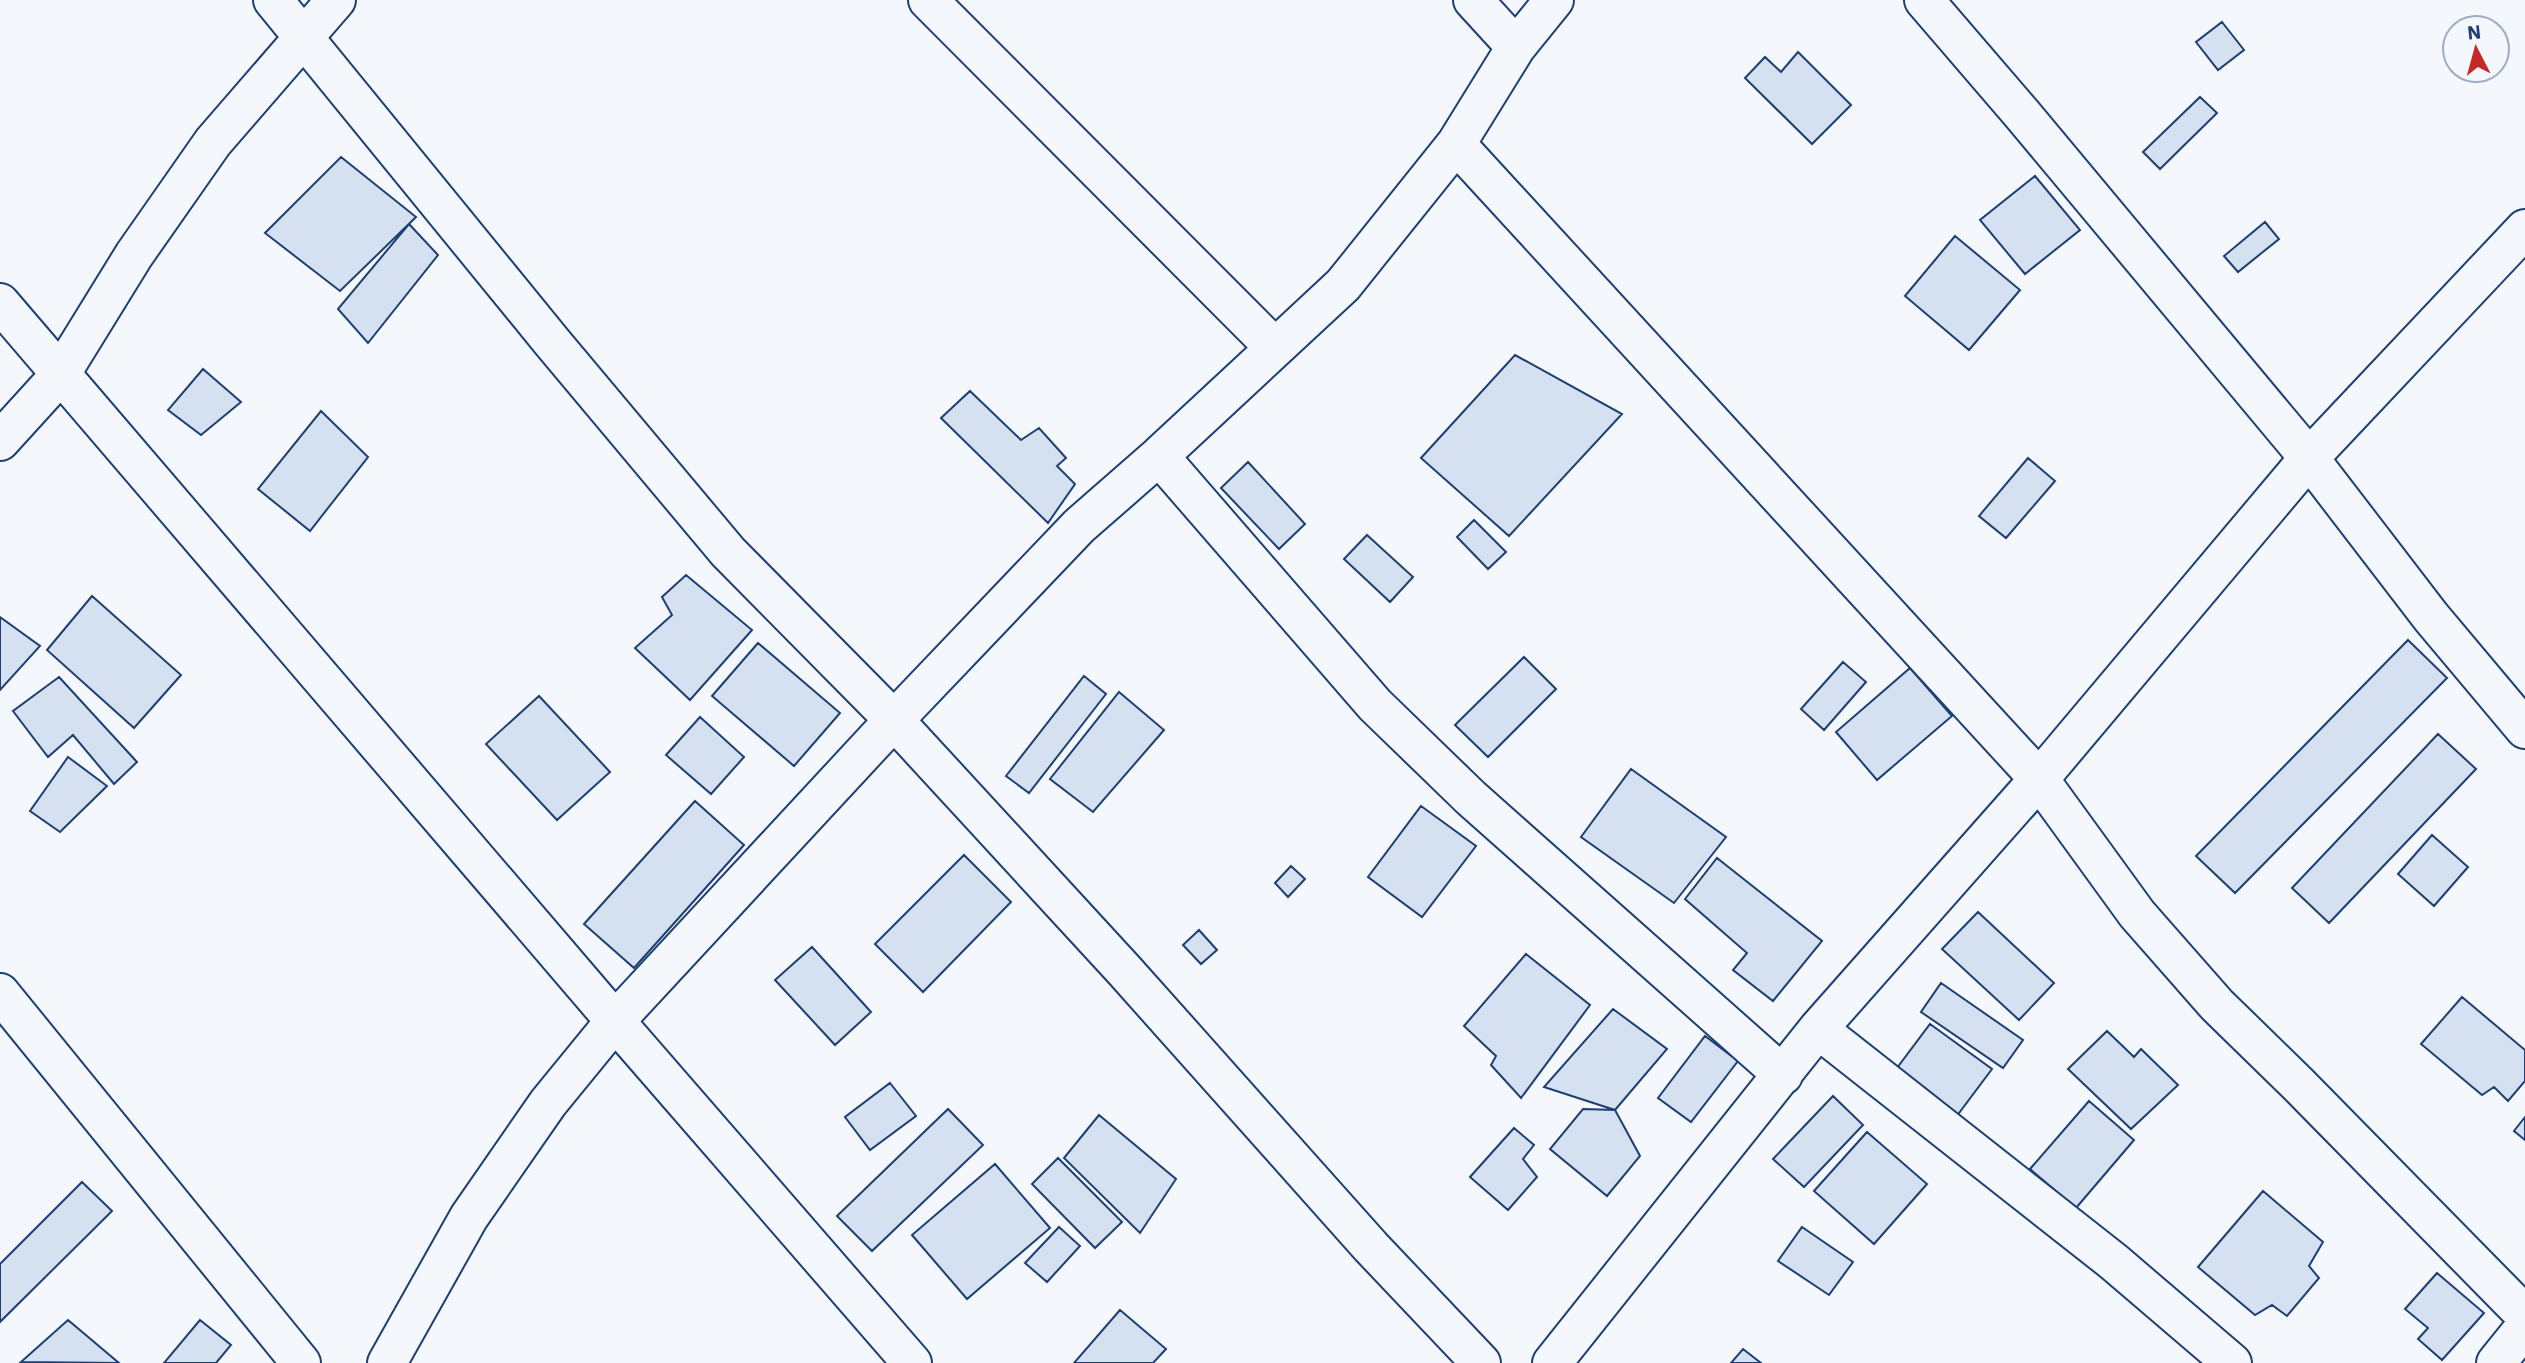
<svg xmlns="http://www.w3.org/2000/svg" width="2525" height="1363" viewBox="0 0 2525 1363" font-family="'IBM Plex Sans',sans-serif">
<rect width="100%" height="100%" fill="#f4f7fb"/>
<path fill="#d5e0f0" stroke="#1d3f73" stroke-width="2" d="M 2222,22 L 2244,50 L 2218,70 L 2196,42 Z
M 1798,52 L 1851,105 L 1812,144 L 1745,78 L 1765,57 L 1781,72 Z
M 2200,97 L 2217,113 L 2160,169 L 2143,152 Z
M 341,157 L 416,217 L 340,291 L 265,233 Z
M 2035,176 L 2080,230 L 2025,274 L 1980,220 Z
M 2265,222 L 2279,239 L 2238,272 L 2224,256 Z
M 409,224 L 438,255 L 368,343 L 338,309 Z
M 1955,236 L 2020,290 L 1969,350 L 1905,296 Z
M 1515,355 L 1622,414 L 1509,536 L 1421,458 Z
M 203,369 L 241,402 L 201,435 L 168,410 Z
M 970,391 L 1021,440 L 1039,428 L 1066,458 L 1057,466 L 1075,484 L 1048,523 L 941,418 Z
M 321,411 L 368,457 L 310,531 L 258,489 Z
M 2028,458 L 2055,481 L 2006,538 L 1979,516 Z
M 1248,462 L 1305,524 L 1279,549 L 1221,488 Z
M 1474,520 L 1506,552 L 1488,569 L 1457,537 Z
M 1367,535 L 1413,577 L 1390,602 L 1344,559 Z
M 686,575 L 752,630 L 690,700 L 635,648 L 672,615 L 662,597 Z
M 92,596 L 181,675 L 134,728 L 47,650 Z
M 0,617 L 40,646 L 0,690 Z
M 2408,640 L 2447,678 L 2235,893 L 2196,856 Z
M 758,643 L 840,713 L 794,766 L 712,696 Z
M 1524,657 L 1556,689 L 1488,757 L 1455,725 Z
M 1843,662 L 1866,682 L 1824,730 L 1801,709 Z
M 1910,668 L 1952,716 L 1877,780 L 1836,732 Z
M 1084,676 L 1106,694 L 1029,793 L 1006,776 Z
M 59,677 L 137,762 L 114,784 L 73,735 L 48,757 L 13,711 Z
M 1119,692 L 1164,730 L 1093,812 L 1050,779 Z
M 539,696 L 610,772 L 557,820 L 486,744 Z
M 700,717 L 744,757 L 711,794 L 666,755 Z
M 2438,734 L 2476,769 L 2329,923 L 2292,888 Z
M 68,757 L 107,786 L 60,832 L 30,811 Z
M 1631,769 L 1726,837 L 1674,903 L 1581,837 Z
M 695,801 L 744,845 L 634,968 L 584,924 Z
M 1421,806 L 1476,846 L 1422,917 L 1368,877 Z
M 2432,835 L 2468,867 L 2434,906 L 2398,874 Z
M 964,855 L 1011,902 L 923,992 L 875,944 Z
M 1717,858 L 1822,941 L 1773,1001 L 1733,970 L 1747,953 L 1685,899 Z
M 1291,866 L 1305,879 L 1288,897 L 1275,883 Z
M 1978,912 L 2054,983 L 2019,1020 L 1942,949 Z
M 1199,930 L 1217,950 L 1201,964 L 1183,945 Z
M 812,947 L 871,1012 L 835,1045 L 775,980 Z
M 1526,954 L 1590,1005 L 1521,1098 L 1491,1065 L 1496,1056 L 1464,1026 Z
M 1941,983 L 2023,1040 L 2003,1068 L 1921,1012 Z
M 2462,997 L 2525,1050 L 2525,1081 L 2508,1101 L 2494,1087 L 2482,1095 L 2421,1044 Z
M 1613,1009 L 1667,1049 L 1615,1110 L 1544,1087 Z
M 1930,1024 L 1992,1069 L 1950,1125 L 1888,1080 Z
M 2107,1031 L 2134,1057 L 2141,1049 L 2178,1085 L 2131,1129 L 2068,1069 Z
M 1705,1036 L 1738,1061 L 1691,1122 L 1658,1098 Z
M 890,1083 L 916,1116 L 870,1150 L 845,1117 Z
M 1833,1096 L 1863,1125 L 1804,1187 L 1773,1159 Z
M 2089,1101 L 2134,1140 L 2076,1208 L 2030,1169 Z
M 948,1109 L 983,1145 L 872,1251 L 837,1216 Z
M 1583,1109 L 1615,1110 L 1640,1156 L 1607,1196 L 1550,1149 Z
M 1099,1115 L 1176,1179 L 1140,1233 L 1064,1158 Z
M 2525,1117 L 2525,1140 L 2514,1131 Z
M 1514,1128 L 1534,1145 L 1523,1159 L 1537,1177 L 1508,1210 L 1470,1177 Z
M 1867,1132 L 1927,1184 L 1874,1244 L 1814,1191 Z
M 1058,1158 L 1122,1222 L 1095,1248 L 1032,1184 Z
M 995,1164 L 1050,1228 L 967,1299 L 912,1235 Z
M 82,1182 L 112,1211 L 0,1322 L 0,1264 Z
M 2263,1191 L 2323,1242 L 2309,1266 L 2319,1278 L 2287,1316 L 2272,1305 L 2255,1315 L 2198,1267 Z
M 1059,1227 L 1080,1246 L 1047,1282 L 1025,1263 Z
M 1802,1227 L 1853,1262 L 1829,1295 L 1778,1261 Z
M 2437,1273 L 2484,1313 L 2442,1360 L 2418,1339 L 2428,1328 L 2405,1309 Z
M 1120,1310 L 1166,1349 L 1153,1363 L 1074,1363 Z
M 68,1320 L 119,1363 L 21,1362 Z
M 200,1320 L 231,1345 L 216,1363 L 164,1363 Z
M 1743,1349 L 1761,1363 L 1731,1363 Z"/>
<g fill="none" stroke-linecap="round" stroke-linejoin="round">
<defs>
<path id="street" d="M 273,0 L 552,342 L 728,552 L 894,720 L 1124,970 L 1371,1247 L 1481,1363
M 928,0 L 1274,347
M 1473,0 L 1516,47
M 1924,0 L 2022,114 L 2309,458 L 2431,617 L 2525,729
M 1456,144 L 2039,779 L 2137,914 L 2217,1005 L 2299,1085 L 2525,1315
M 0,303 L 615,1021 L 912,1363
M 0,441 L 60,375 L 134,255 L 213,142 L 336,0
M 1159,456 L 1375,705 L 1471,798 L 1783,1075
M 0,993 L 301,1363
M 1818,1029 L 2114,1262 L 2232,1363
M 387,1363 L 469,1217 L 548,1103 L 615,1021 L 894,720 L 1079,526 L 1159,456 L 1343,285 L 1456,144 L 1516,47 L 1554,0
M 1552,1363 L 1818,1029 L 2039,779 L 2309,458 L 2525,229
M 2496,1363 L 2525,1327"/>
</defs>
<use href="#street" stroke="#1d3f73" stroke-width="42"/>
<use href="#street" stroke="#f4f7fb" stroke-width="38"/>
</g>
<g transform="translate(2476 49) rotate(354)"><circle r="33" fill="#f4f7fb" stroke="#9eadc5" stroke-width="2"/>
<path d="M0-5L12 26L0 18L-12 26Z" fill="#c62828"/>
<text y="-10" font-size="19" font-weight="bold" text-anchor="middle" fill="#1d3f73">N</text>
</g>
</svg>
